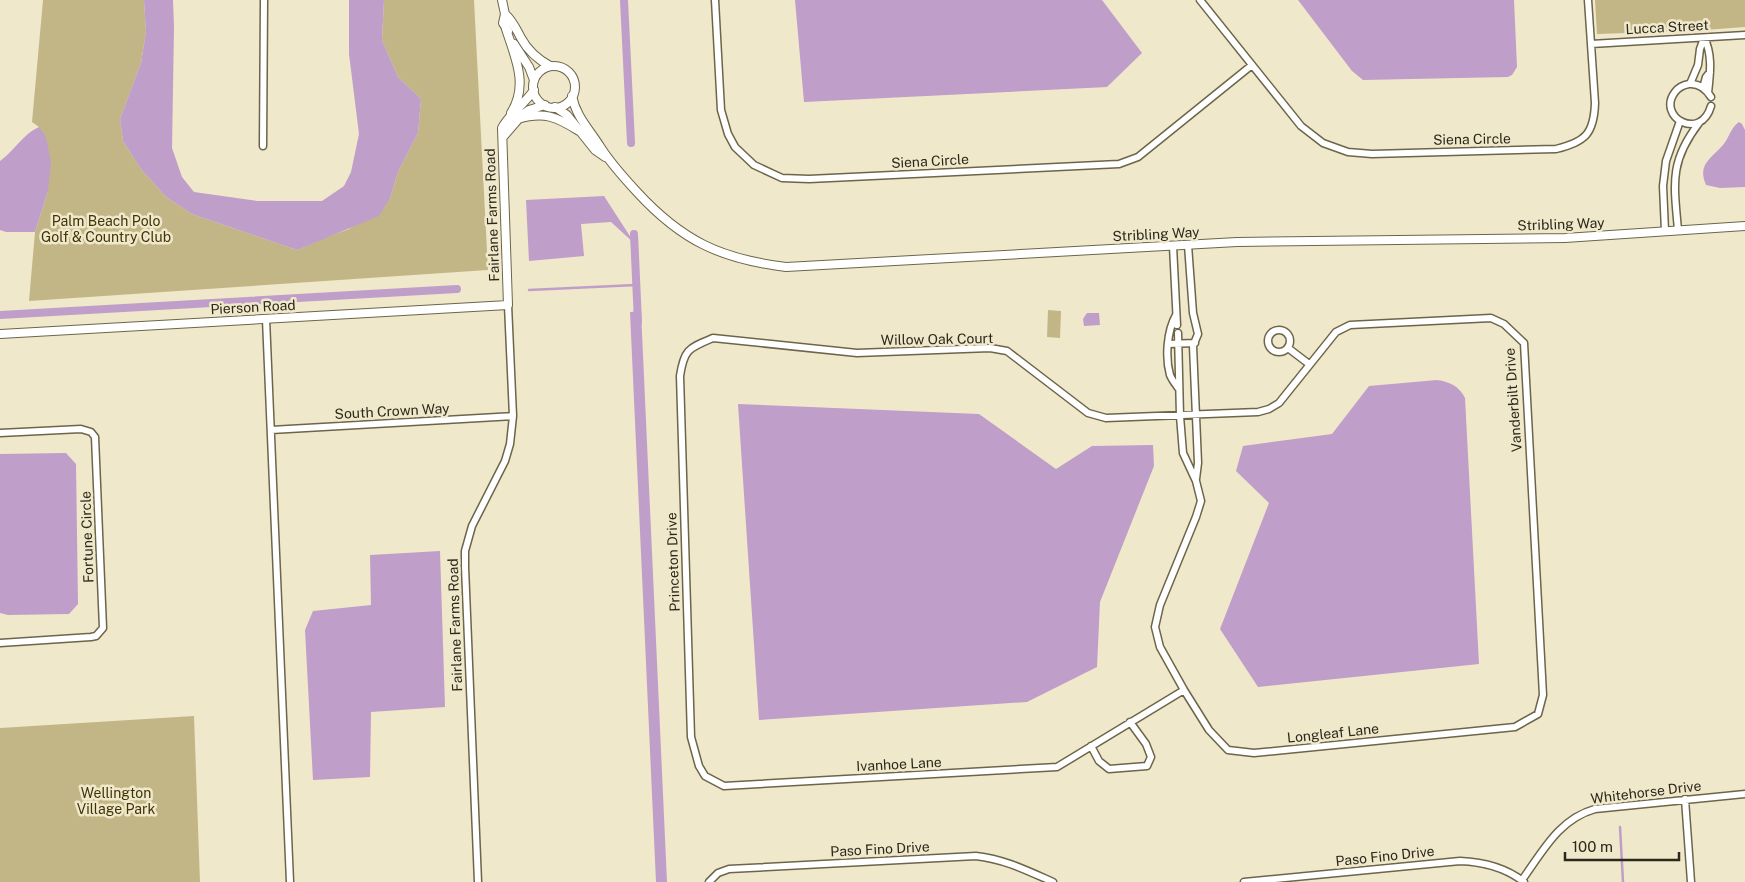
<svg xmlns="http://www.w3.org/2000/svg" width="1745" height="882" viewBox="0 0 1745 882" font-family="'Public Sans',sans-serif">
<rect width="100%" height="100%" fill="#f0e8ca"/>
<path fill="#c3b686" d="M 43,0 L 144,0 L 146,32 L 141,63 L 120,119 L 123,141 L 141,169 L 166,197 L 192,214 L 297,250 L 322,239 L 349,229 L 390,198 L 398,172 L 418,133 L 421,99 L 398,77 L 382,40 L 384,0 L 474,0 L 488,270 L 29,301 L 35,232 L 48,191 L 39,127 L 32,122 Z
M 1595,0 L 1745,0 L 1745,27 L 1691,31 L 1597,34 Z
M 1048,310 L 1061,311 L 1060,338 L 1047,337 Z
M 194,716 L 200,882 L 0,882 L 0,728 Z"/>
<path fill="#bf9ec9" d="M 144,0 L 173,0 L 174,27 L 172,148 L 182,177 L 194,192 L 257,201 L 322,201 L 344,186 L 351,172 L 359,134 L 349,54 L 349,0 L 384,0 L 382,40 L 398,77 L 421,99 L 418,133 L 398,172 L 390,198 L 379,216 L 297,250 L 192,214 L 166,197 L 141,169 L 123,141 L 120,119 L 141,63 L 146,32 Z
M 795,0 L 1102,0 L 1142,53 L 1107,87 L 804,102 Z
M 1298,0 L 1514,0 L 1517,67 L 1512,75 L 1508,77 L 1363,80 L 1352,71 Z
M 1739,122 L 1742,124 L 1745,130 L 1745,187 L 1720,188 L 1706,185 C 1697,164 1711,159 1723,145 C 1729,138 1731,127 1739,122 Z
M 39,127 L 46,137 L 51,163 L 48,191 L 35,232 L 6,232 L 0,230 L 0,161 C 14,151 23,134 39,127 Z
M 604,196 L 635,244 L 611,222 L 581,224 L 584,256 L 529,261 L 526,200 Z
M 641,311 L 667,882 L 656,882 L 630,312 Z
M 1087,313 L 1099,313 L 1100,325 L 1084,326 L 1083,319 Z
M 1437,380 C 1450,382 1459,386 1465,398 L 1479,664 L 1258,687 L 1220,629 L 1269,503 L 1236,471 L 1243,446 L 1332,434 L 1369,386 Z
M 738,404 L 979,414 L 1056,469 L 1092,446 L 1153,445 L 1154,466 L 1100,602 L 1097,667 L 1027,702 L 759,720 Z
M 66,453 L 76,464 L 78,604 L 69,614 L 8,615 L 0,613 L 0,454 Z
M 440,551 L 445,707 L 371,712 L 370,777 L 313,780 L 305,630 L 313,611 L 371,605 L 370,555 Z"/>
<g fill="none" stroke-linecap="round" stroke-linejoin="round">
<path stroke="#bf9ec9" stroke-width="2.5" d="M 529,290 L 636,285
M 1620,827 L 1623,882"/>
<path stroke="#bf9ec9" stroke-width="8" d="M 624,0 L 631,143
M 634,234 L 638,322
M 0,315 L 457,289"/>
<defs>
<path id="minor" d="M 715,0 L 721,110 L 728,134 L 735,147 L 754,165 L 782,178 L 809,179 L 1119,164 L 1138,157 L 1252,65
M 1200,0 L 1301,126 L 1323,143 L 1348,152 L 1372,154 L 1556,149 C 1585,142 1594,134 1595,103 L 1588,0
M 1704,38 C 1713,54 1710,75 1708,93
M 1591,44 L 1745,35
M 1690,84 L 1698,65 L 1700,49 L 1704,38
M 1703,88 L 1706,77 L 1710,72
M 1711,97 C 1706,89 1699,83 1689,84 C 1683,85 1678,88 1675,92 C 1656,117 1701,142 1711,106
M 263,146 L 264,0
M 1678,230 C 1674,184 1669,162 1699,123
M 1665,231 L 1663,186 L 1666,161 L 1680,121
M 1188,245 L 1193,313 L 1198,334 L 1193,346 L 1198,463 L 1196,479
M 1173,246 L 1177,325
M 1176,315 C 1167,331 1165,357 1170,375 C 1172,380 1176,385 1179,389
M 266,319 L 290,882
M1268 341a11 11 0 1 1 22 0a11 11 0 1 1-22 0Z
M 1178,333 L 1180,416 L 1183,453 L 1196,481 L 1201,501 L 1196,517 L 1160,605 L 1155,627 L 1160,647 L 1184,690 L 1209,730 L 1228,750 L 1254,753 L 1515,727 L 1538,714 L 1543,695 L 1524,343 L 1504,324 L 1491,318 L 1350,325 L 1336,332 L 1279,403 L 1269,409 L 1258,412 L 1106,418 L 1088,413 L 1007,351 L 990,348 L 857,353 L 713,338 C 689,348 684,349 680,376 L 691,737 L 699,766 L 705,776 L 724,786 L 1057,767 L 1184,690
M 1168,344 L 1195,343
M 1288,348 L 1309,364
M 271,430 L 513,416
M 0,433 L 81,429 L 91,432 L 95,437 L 103,628 L 96,636 L 91,637 L 0,643
M 1091,746 L 1099,761 L 1109,769 L 1147,766 L 1151,757 L 1146,744 L 1130,722
M 1685,799 L 1691,882
M 1522,880 C 1543,851 1559,819 1595,809 L 1745,794
M 478,882 L 465,567 L 465,551 L 472,526 L 505,461 L 510,444 L 513,416 L 508,305
M 709,882 L 718,873 L 729,869 L 976,856 C 1004,859 1028,871 1053,882
M 1244,882 L 1460,861 C 1484,862 1505,867 1524,882"/>
<path id="tertiary" d="M 502,0 L 505,14 L 503,23 L 508,31
M 505,14 C 513,21 516,29 521,38 C 528,51 537,59 550,66
M 506,29 C 515,57 529,85 511,113
M 514,44 L 529,67 L 534,80
M533 87a21 21 0 1 1 42 0a21 21 0 1 1-42 0Z
M 572,96 C 576,117 590,130 601,148 C 612,165 624,178 637,192 C 682,241 721,259 786,267 L 1237,242 L 1565,238 L 1745,226
M 555,107 L 567,115 L 595,150 L 605,157
M 518,119 C 544,111 557,117 579,131
M 503,137 L 522,115 L 529,110 L 545,105
M 0,334 L 508,305 L 502,128 C 510,113 524,105 534,90"/>
</defs>
<use href="#minor" stroke="#6c654a" stroke-width="9"/>
<use href="#tertiary" stroke="#6c654a" stroke-width="10"/>
<use href="#minor" stroke="#fff" stroke-width="6"/>
<use href="#tertiary" stroke="#fff" stroke-width="8"/>
</g>
<g text-anchor="middle" stroke-width="5" stroke-linejoin="round" paint-order="stroke">
<g font-size="14" fill="#2b281c" stroke="#f0e8ca">
<text transform="translate(1667 27) rotate(-3)" y="5">Lucca Street</text>
<text transform="translate(1472 139) rotate(-1)" y="5">Siena Circle</text>
<text transform="translate(930 161) rotate(-3)" y="5">Siena Circle</text>
<text transform="translate(492 215) rotate(-92)" y="5">Fairlane Farms Road</text>
<text transform="translate(1561 224) rotate(-2)" y="5">Stribling Way</text>
<text transform="translate(1156 234) rotate(-3)" y="5">Stribling Way</text>
<text transform="translate(253 307) rotate(-3)" y="5">Pierson Road</text>
<text transform="translate(937 339) rotate(-1)" y="5">Willow Oak Court</text>
<text transform="translate(1513 400) rotate(-94)" y="5">Vanderbilt Drive</text>
<text transform="translate(392 411) rotate(-3)" y="5">South Crown Way</text>
<text transform="translate(87 537) rotate(-92)" y="5">Fortune Circle</text>
<text transform="translate(673 562) rotate(-92)" y="5">Princeton Drive</text>
<text transform="translate(455 625) rotate(-92)" y="5">Fairlane Farms Road</text>
<text transform="translate(1333 733) rotate(-6)" y="5">Longleaf Lane</text>
<text transform="translate(899 764) rotate(-3)" y="5">Ivanhoe Lane</text>
<text transform="translate(1646 792) rotate(-7)" y="5">Whitehorse Drive</text>
<text transform="translate(880 849) rotate(-3)" y="5">Paso Fino Drive</text>
<text transform="translate(1385 856) rotate(-6)" y="5">Paso Fino Drive</text>
</g>
<g font-size="14" fill="#3f3408" stroke="#f0e8ca">
<text x="106" y="226">Palm Beach Polo<tspan x="106" dy="16">Golf &amp; Country Club</tspan></text>
<text x="116" y="798">Wellington<tspan x="116" dy="16">Village Park</tspan></text>
</g>
</g>
<path d="M1565 852v8h114v-8" fill="none" stroke="#2b281c" stroke-width="2.5"/>
<text x="1572" y="852" font-size="15" fill="#2b281c" stroke="#f0e8ca" stroke-width="4" paint-order="stroke">100 m</text>
</svg>
